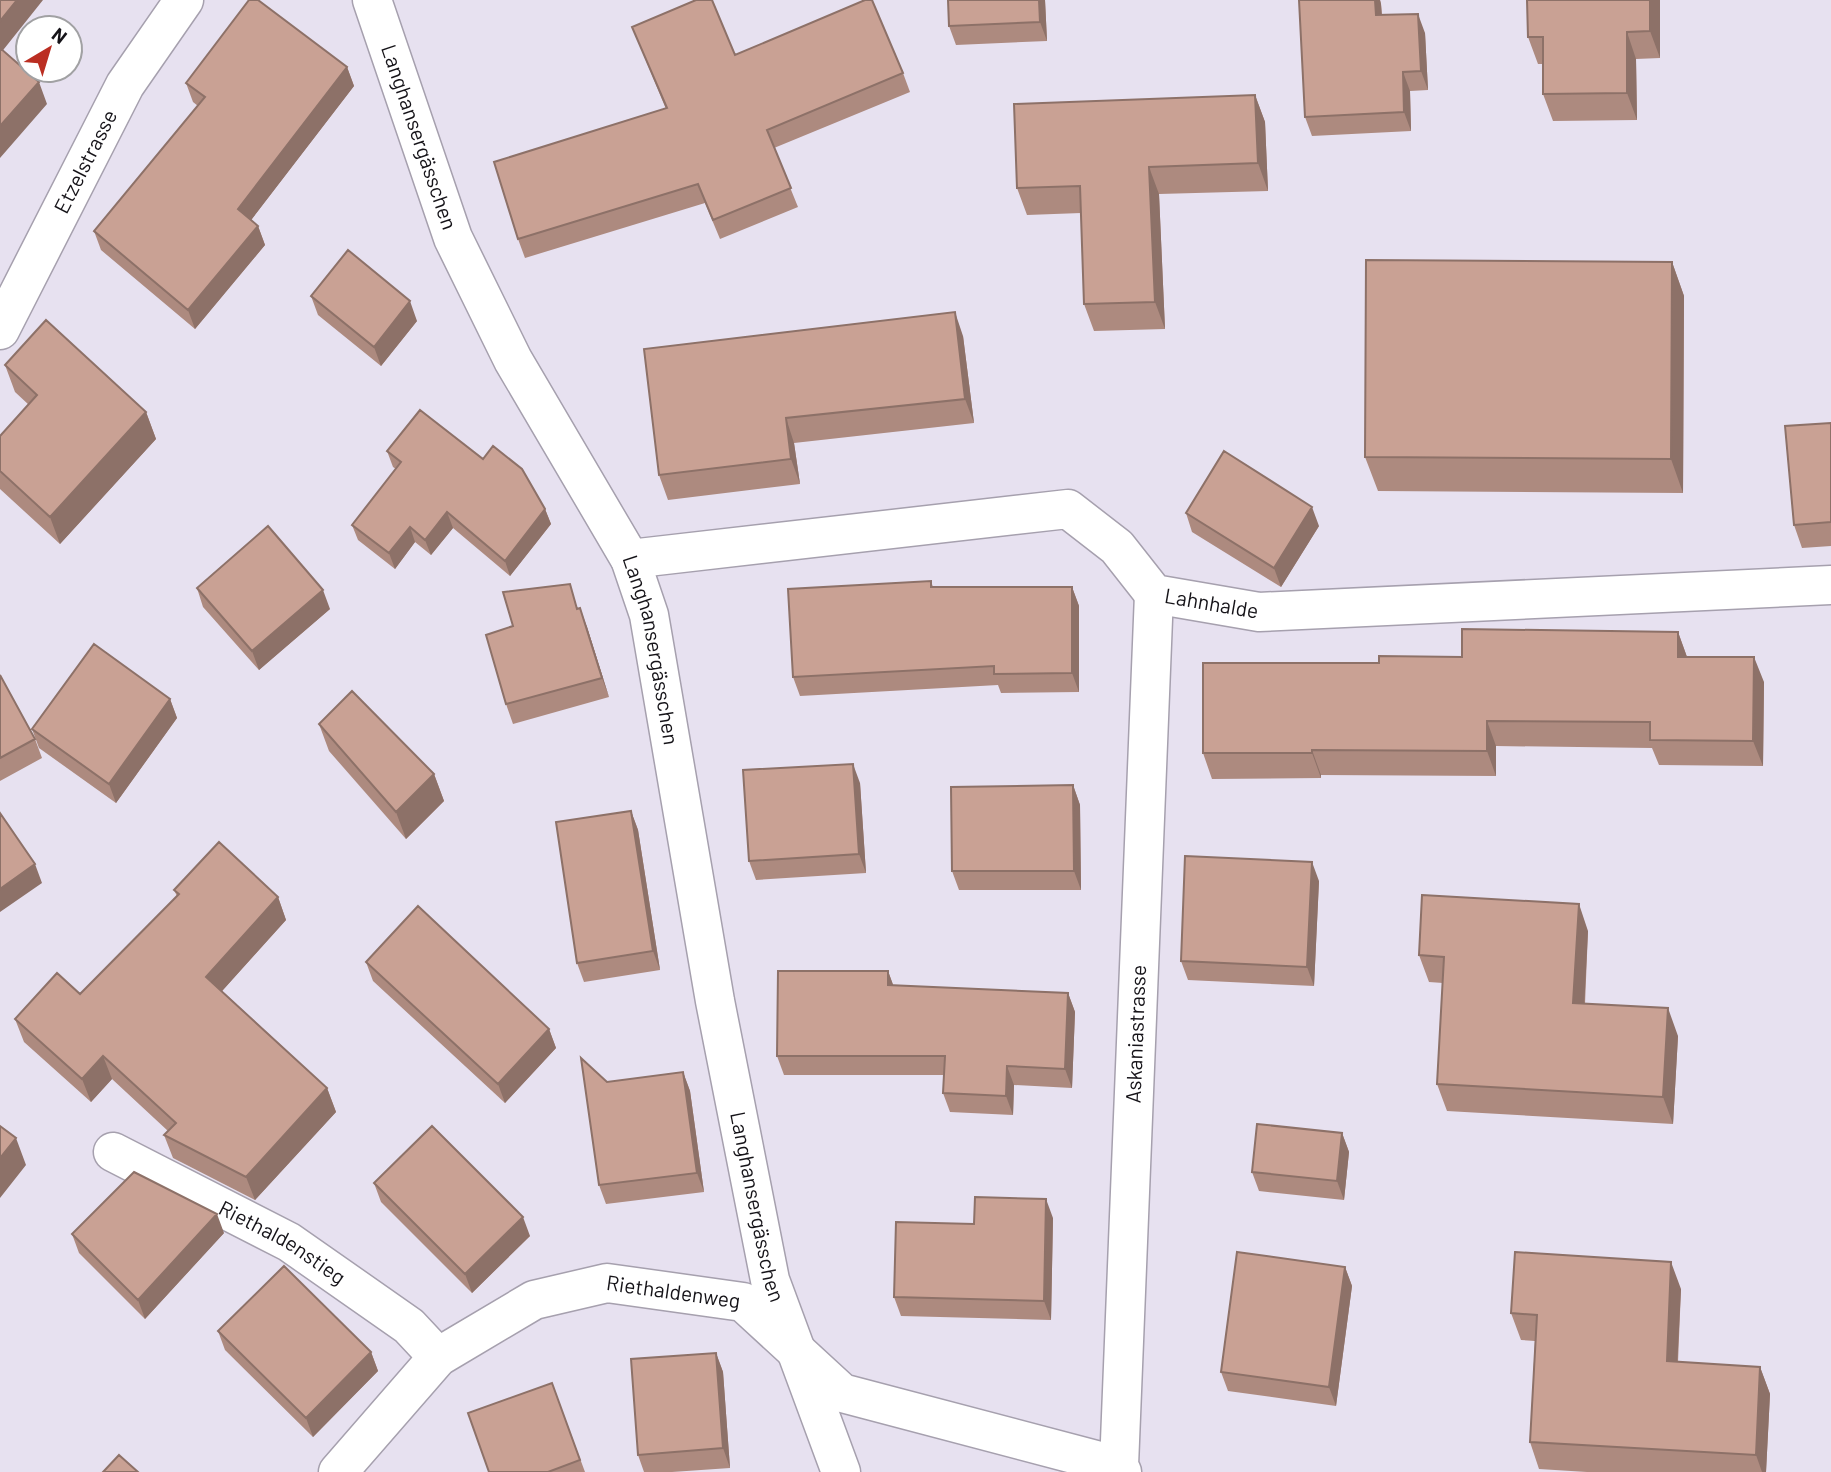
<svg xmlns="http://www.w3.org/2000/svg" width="1831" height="1472" viewBox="0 0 1831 1472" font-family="Barlow,sans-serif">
<rect width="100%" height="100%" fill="#e7e1f0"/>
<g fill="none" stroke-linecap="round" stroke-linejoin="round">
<defs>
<g id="street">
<path id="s1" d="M 372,0 L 453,238 L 513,360 L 630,559 L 649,615 L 715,1001 L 770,1280 L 841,1472"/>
<path id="s2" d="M 0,330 L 125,85 L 184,0"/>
<path id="s3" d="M 630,559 L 1068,509 L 1117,547 L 1154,594 L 1259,612 L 1831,585"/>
<path id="s4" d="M 113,1152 L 289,1242 L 409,1326 L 438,1357"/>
<path id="s5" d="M 338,1472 L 438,1357 L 534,1300 L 607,1283 L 743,1302 L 842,1393 L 1119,1466"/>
<path id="s6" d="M 1122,1472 L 1119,1466 L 1154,594"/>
</g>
</defs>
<use href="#street" stroke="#a6a0ae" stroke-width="41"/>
<use href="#street" stroke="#fff" stroke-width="38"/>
</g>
<path fill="#ad8a7f" d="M 1045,0 L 1047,41 L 956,45 L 949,26 Z
M 1299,0 L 1380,0 L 1381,4 L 1382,15 L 1425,33 L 1428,90 L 1410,91 L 1411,131 L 1312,136 L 1305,117 Z
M 1527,0 L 1660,0 L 1660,58 L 1636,59 L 1637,120 L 1553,121 L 1543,94 L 1543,64 L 1538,64 L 1528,37 Z
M 632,27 L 735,55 L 903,73 L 910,92 L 774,148 L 798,207 L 720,239 L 705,203 L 525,258 L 518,239 L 666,109 Z
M 347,67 L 354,86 L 251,220 L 258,226 L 265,245 L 195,329 L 101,250 L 94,231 L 198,106 L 193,102 L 186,83 Z
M 1255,95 L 1265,122 L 1268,191 L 1159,194 L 1165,329 L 1094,331 L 1084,304 L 1081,213 L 1027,215 L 1017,188 Z
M 1672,262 L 1684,296 L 1683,493 L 1378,491 L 1365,457 Z
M 311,296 L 417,321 L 381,366 L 318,315 Z
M 963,336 L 974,423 L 794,443 L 800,484 L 668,500 L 659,475 Z
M 5,365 L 146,412 L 156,439 L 60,544 L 0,489 L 0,436 L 29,405 L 15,392 Z
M 1831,423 L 1831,546 L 1802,548 L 1794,525 Z
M 387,451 L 545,509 L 551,524 L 510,576 L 453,528 L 431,555 L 415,542 L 395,569 L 358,540 L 352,525 L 396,469 L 393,467 Z
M 1186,513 L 1319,526 L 1281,587 L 1192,532 Z
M 931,581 L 933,587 L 1072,587 L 1079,606 L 1079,692 L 1001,693 L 998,685 L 800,696 L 793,677 Z
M 197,588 L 330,609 L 259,670 L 203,607 Z
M 578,608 L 587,627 L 609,697 L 513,724 L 506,704 Z
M 1678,632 L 1687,657 L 1764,682 L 1763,766 L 1659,765 L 1652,748 L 1496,746 L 1496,776 L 1321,775 L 1321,778 L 1212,779 L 1203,753 L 1379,663 L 1462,657 Z
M 0,675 L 35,739 L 42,758 L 0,781 Z
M 170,699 L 177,718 L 116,803 L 39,748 L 32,729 Z
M 319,724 L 434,774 L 444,801 L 406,839 L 329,751 Z
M 860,783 L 866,873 L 756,880 L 749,861 Z
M 1073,785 L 1080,805 L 1081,890 L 959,890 L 952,871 Z
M 631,811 L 638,830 L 660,970 L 584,982 L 577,963 Z
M 1319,881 L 1314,986 L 1188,980 L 1181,961 Z
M 174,890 L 278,897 L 286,920 L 222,991 L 327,1088 L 336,1112 L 255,1200 L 173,1158 L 164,1135 L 168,1131 L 112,1079 L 91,1102 L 24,1042 L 15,1019 L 80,994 L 177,896 Z
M 1588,931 L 1585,1004 L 1678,1036 L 1673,1124 L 1447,1111 L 1437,1084 L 1443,983 L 1429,982 L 1419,955 Z
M 366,962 L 549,1029 L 556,1048 L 505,1103 L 373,981 Z
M 888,971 L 893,985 L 1068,993 L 1075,1012 L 1072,1088 L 1014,1085 L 1013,1115 L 950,1112 L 943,1093 L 944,1075 L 784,1075 L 777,1056 Z
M 683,1072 L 690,1091 L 704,1192 L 606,1204 L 599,1185 L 607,1082 Z
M 1342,1133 L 1349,1152 L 1344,1200 L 1259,1191 L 1252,1172 Z
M 374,1183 L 530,1236 L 472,1293 L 381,1202 Z
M 1053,1218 L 1051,1320 L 901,1316 L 894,1297 L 974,1224 Z
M 224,1233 L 145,1319 L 79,1253 L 72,1234 Z
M 1345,1267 L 1352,1286 L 1336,1406 L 1228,1391 L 1221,1372 Z
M 1681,1289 L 1678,1362 L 1760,1367 L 1770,1394 L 1766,1472 L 1587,1472 L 1539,1469 L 1530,1442 L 1535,1341 L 1521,1340 L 1511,1313 Z
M 218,1331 L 371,1352 L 378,1371 L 313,1437 L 225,1350 Z
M 716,1353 L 723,1372 L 730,1468 L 672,1472 L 644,1472 L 638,1455 Z
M 552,1383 L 585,1472 L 489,1472 Z"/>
<path fill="#8d7168" d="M 17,0 L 43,0 L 0,54 L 0,21 Z
M 1039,0 L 1045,0 L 1047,41 L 1040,22 Z
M 1375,0 L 1380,0 L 1381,4 L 1383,34 L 1376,15 Z
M 1650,0 L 1660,0 L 1660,58 L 1650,31 Z
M 1418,14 L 1425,33 L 1428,90 L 1421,71 Z
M 1627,32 L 1636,59 L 1637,120 L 1627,93 Z
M 347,67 L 354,86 L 245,228 L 238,209 Z
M 1403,72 L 1410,91 L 1411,131 L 1404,112 Z
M 39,82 L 47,104 L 0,158 L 0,126 Z
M 1255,95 L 1265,122 L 1268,191 L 1258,163 Z
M 1149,167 L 1159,194 L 1165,329 L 1155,302 Z
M 258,226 L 265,245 L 195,329 L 188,310 Z
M 1672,262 L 1684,296 L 1683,493 L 1671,459 Z
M 410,301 L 417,321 L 381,366 L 374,347 Z
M 955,312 L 963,336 L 974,423 L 965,399 Z
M 146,412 L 156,439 L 60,544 L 50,517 Z
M 786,418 L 794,443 L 800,484 L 791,459 Z
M 1312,507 L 1319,526 L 1281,587 L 1274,568 Z
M 545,509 L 551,524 L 510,576 L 505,561 Z
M 447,512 L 453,528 L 431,555 L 425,540 Z
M 410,527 L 415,542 L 395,569 L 389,553 Z
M 1072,587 L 1079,606 L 1079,692 L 1072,673 Z
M 323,590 L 330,609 L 259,670 L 252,651 Z
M 580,608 L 587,627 L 609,697 L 602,678 Z
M 1678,632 L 1687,657 L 1678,657 Z
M 1754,657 L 1764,682 L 1763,766 L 1753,741 Z
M 170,699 L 177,718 L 116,803 L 109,784 Z
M 1487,721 L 1496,746 L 1496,776 L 1487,751 Z
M 1312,750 L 1321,775 L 1321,778 L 1312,753 Z
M 853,764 L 860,783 L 866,873 L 859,854 Z
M 434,774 L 444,801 L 406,839 L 396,812 Z
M 1073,785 L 1080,805 L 1081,890 L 1074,871 Z
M 631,811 L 638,830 L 660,970 L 653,951 Z
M 1312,862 L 1319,881 L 1314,986 L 1307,967 Z
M 35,864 L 42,883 L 0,912 L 0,889 Z
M 278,897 L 286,920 L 214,1000 L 206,977 Z
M 1579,904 L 1588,931 L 1583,1030 L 1573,1003 Z
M 888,971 L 895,990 L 888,985 Z
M 1068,993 L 1075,1012 L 1072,1088 L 1065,1069 Z
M 1668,1008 L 1678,1036 L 1673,1124 L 1663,1097 Z
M 549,1029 L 556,1048 L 505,1103 L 498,1084 Z
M 103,1056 L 112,1079 L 91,1102 L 82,1079 Z
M 1007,1066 L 1014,1085 L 1013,1115 L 1006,1096 Z
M 683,1072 L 690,1091 L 704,1192 L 697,1173 Z
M 327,1088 L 336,1112 L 255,1200 L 246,1177 Z
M 1342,1133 L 1349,1152 L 1344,1200 L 1337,1181 Z
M 16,1138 L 26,1165 L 0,1198 L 0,1158 Z
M 1046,1199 L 1053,1218 L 1051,1320 L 1044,1301 Z
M 217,1214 L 224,1233 L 145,1319 L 138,1300 Z
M 523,1217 L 530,1236 L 472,1293 L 465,1274 Z
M 1671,1262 L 1681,1289 L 1676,1388 L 1667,1361 Z
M 1345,1267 L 1352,1286 L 1336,1406 L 1329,1387 Z
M 371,1352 L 378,1371 L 313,1437 L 306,1418 Z
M 716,1353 L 723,1372 L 730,1468 L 723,1448 Z
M 1760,1367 L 1770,1394 L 1766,1472 L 1762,1472 L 1756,1455 Z"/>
<path fill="#c9a194" stroke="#8d7168" stroke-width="2" d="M 0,0 L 17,0 L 0,21 Z
M 249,0 L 258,0 L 347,67 L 238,209 L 258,226 L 188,310 L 94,231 L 205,97 L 186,83 Z
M 696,0 L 712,0 L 735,55 L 865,0 L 872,0 L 903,73 L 767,130 L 791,188 L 713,220 L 698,184 L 518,239 L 494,162 L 667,108 L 632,27 Z
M 948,0 L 1039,0 L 1040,22 L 949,26 Z
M 1299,0 L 1375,0 L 1376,15 L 1418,14 L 1421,71 L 1403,72 L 1404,112 L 1305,117 Z
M 1527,0 L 1650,0 L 1650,31 L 1627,32 L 1627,93 L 1543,94 L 1543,37 L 1528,37 Z
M 0,48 L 39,82 L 0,126 Z
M 1255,95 L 1258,163 L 1149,167 L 1155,302 L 1084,304 L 1080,186 L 1017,188 L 1014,104 Z
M 348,250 L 410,301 L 374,347 L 311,296 Z
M 1366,260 L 1672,262 L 1671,459 L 1365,457 Z
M 955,312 L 965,399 L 786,418 L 791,459 L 659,475 L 644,349 Z
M 46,320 L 146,412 L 50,517 L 0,471 L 0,436 L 37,395 L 5,365 Z
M 420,410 L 483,459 L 493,446 L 522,469 L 545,509 L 505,561 L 447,512 L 425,540 L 410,527 L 389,553 L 352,525 L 401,462 L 387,451 Z
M 1831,423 L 1831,522 L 1794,525 L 1785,426 Z
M 1224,451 L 1312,507 L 1274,568 L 1186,513 Z
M 268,526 L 323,590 L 252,651 L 197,588 Z
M 931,581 L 931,587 L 1072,587 L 1072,673 L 994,674 L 994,666 L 793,677 L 788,589 Z
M 570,584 L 577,609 L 580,608 L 602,678 L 506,704 L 486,635 L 513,626 L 503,592 Z
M 1462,629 L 1678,632 L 1678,657 L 1754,657 L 1753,741 L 1650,740 L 1650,722 L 1487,721 L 1487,751 L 1312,750 L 1312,753 L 1203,753 L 1203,663 L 1379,663 L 1379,656 L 1462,657 Z
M 94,644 L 170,699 L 109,784 L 32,729 Z
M 0,675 L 35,739 L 0,758 Z
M 352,691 L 434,774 L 396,812 L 319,724 Z
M 853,764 L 859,854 L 749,861 L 743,770 Z
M 1073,785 L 1074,871 L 952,871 L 951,787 Z
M 631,811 L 653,951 L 577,963 L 556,822 Z
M 0,813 L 35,864 L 0,889 Z
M 219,842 L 278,897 L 206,977 L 327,1088 L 246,1177 L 164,1135 L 176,1123 L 103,1056 L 82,1079 L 15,1019 L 57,973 L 80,994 L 179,894 L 174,890 Z
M 1185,856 L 1312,862 L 1307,967 L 1181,961 Z
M 1422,895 L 1579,904 L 1573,1003 L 1668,1008 L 1663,1097 L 1437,1084 L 1444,957 L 1419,955 Z
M 418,906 L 549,1029 L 498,1084 L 366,962 Z
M 778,971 L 888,971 L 888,985 L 1068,993 L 1065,1069 L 1007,1066 L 1006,1096 L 943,1093 L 945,1056 L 777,1056 Z
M 581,1058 L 607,1082 L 683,1072 L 697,1173 L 599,1185 Z
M 1257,1124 L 1342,1133 L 1337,1181 L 1252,1172 Z
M 0,1126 L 16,1138 L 0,1158 Z
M 432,1126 L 523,1217 L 465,1274 L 374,1183 Z
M 134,1172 L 217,1214 L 138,1300 L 72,1234 Z
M 975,1197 L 1046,1199 L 1044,1301 L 894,1297 L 896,1222 L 974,1224 Z
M 1237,1252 L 1345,1267 L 1329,1387 L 1221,1372 Z
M 1515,1252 L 1671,1262 L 1667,1361 L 1760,1367 L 1756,1455 L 1530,1442 L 1537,1315 L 1511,1313 Z
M 284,1266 L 371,1352 L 306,1418 L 218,1331 Z
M 716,1353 L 723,1448 L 638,1455 L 631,1359 Z
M 552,1383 L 580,1460 L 548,1472 L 489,1472 L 468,1413 Z
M 119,1455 L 138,1472 L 103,1472 Z"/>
<g text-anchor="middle" stroke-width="5" stroke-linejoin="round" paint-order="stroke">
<g font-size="21" fill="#151318" stroke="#fff">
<text dy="7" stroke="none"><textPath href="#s1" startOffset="145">Langhansergässchen</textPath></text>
<text dy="7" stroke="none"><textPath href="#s2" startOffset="189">Etzelstrasse</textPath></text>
<text dy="7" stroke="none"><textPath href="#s3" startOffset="621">Lahnhalde</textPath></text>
<text dy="7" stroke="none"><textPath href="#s1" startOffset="712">Langhansergässchen</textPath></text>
<text dy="7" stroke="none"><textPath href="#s6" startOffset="439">Askaniastrasse</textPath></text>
<text dy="7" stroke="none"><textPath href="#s1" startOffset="1279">Langhansergässchen</textPath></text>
<text dy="7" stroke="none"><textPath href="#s4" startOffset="192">Riethaldenstieg</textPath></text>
<text dy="7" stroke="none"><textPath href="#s5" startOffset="406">Riethaldenweg</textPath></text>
</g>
</g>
<g transform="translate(49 49) rotate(38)"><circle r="33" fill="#ffffff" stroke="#a1a1a3" stroke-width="2"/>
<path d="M0-5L12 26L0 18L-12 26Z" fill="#bb2e22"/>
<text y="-10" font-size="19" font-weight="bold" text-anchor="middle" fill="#151318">N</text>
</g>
</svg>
